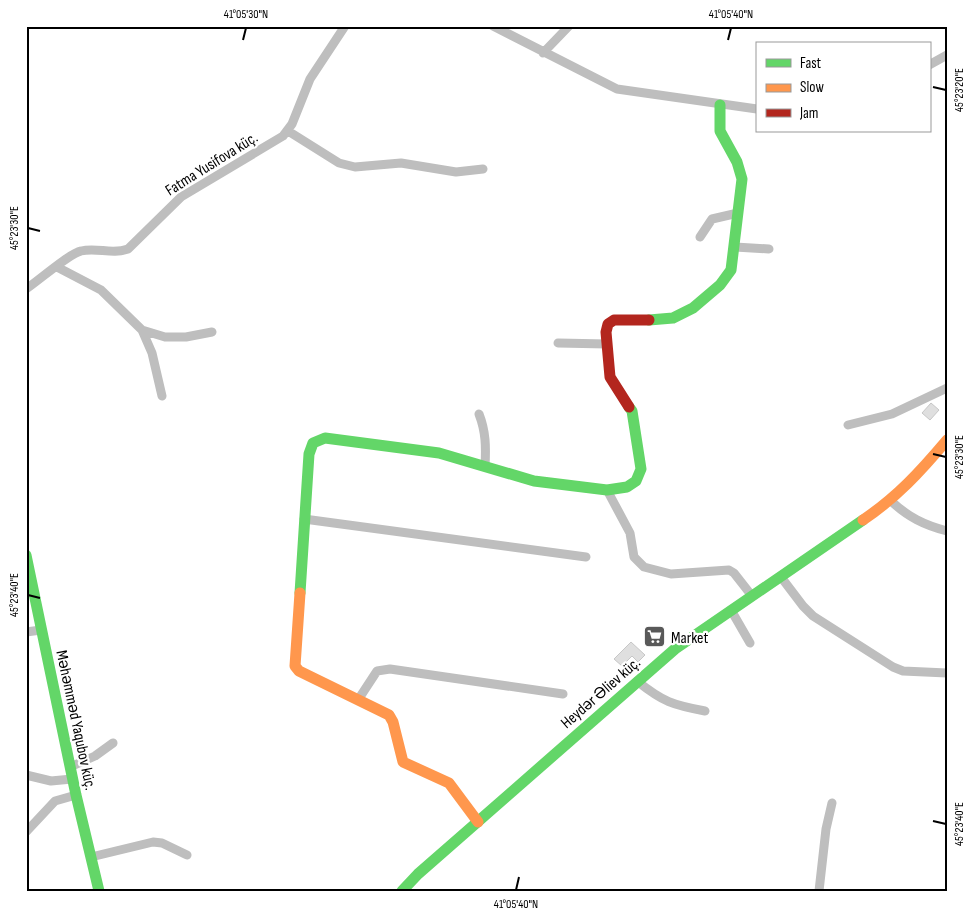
<svg xmlns="http://www.w3.org/2000/svg" width="973" height="917" viewBox="0 0 973 917" font-family="'Sofia Sans Condensed',sans-serif">
<rect width="100%" height="100%" fill="#fff"/>
<path fill="#dfdfdf" stroke="#c7c7c7" d="M 931,403 L 939,410 L 930,420 L 922,413 Z
M 631,642 L 645,655 L 638,662 L 632,656 L 622,666 L 614,659 Z"/>
<g fill="none" stroke-linecap="round" stroke-linejoin="round">
<path stroke="#bebebe" stroke-width="9" d="M 493,26 L 617,89 L 757,109
M 543,53 L 569,26
M 929,65 L 947,55
M 288,131 L 339,163 L 355,167 L 401,163 L 456,172 L 483,169
M 700,237 L 712,219 L 738,213
M 735,247 L 769,249
M 57,267 L 101,290 L 142,330 L 165,337 L 186,337 L 212,332
M 26,289 C 38,281 70,253 81,251 C 97,247 112,255 128,249 L 181,197 L 283,136 L 292,124 L 310,79 L 345,26
M 142,330 L 152,353 L 162,396
M 558,343 L 607,344
M 479,414 C 486,432 486,447 485,467
M 848,425 L 892,414 L 947,388
M 607,490 L 630,533 L 634,557 L 644,567 L 671,574 L 729,570 L 734,573 L 752,596
M 891,501 C 908,517 924,525 947,531
M 304,519 L 586,557
M 781,577 L 803,606 L 813,616 L 893,667 L 903,671 L 947,673
M 731,610 L 750,643
M 26,632 L 41,630
M 637,681 C 663,702 673,705 705,711
M 358,700 L 377,671 L 390,669 L 563,694
M 70,767 L 95,756 L 113,743
M 26,775 L 51,781 L 72,779
M 26,832 L 55,801 L 76,795
M 91,857 L 153,842 L 162,843 L 187,855
M 819,891 L 826,829 L 832,803"/>
<path stroke="#63d668" stroke-width="11" d="M 649,320 L 673,318 L 693,308 L 720,285 L 731,270 L 742,179 L 737,162 L 720,131 L 720,105
M 26,555 L 76,795 L 99,891
M 300,593 L 309,454 L 313,443 L 325,438 L 439,453 L 534,481 L 607,490 L 627,487 L 636,481 L 641,469 L 632,411 L 629,407
M 402,891 L 418,874 L 675,649 L 863,520"/>
<path stroke="#ff974d" stroke-width="11" d="M 863,520 C 897,497 920,472 947,440
M 300,593 L 295,666 L 299,671 L 389,715 L 393,722 L 403,762 L 449,783 L 478,822"/>
<path stroke="#b3261e" stroke-width="11" d="M 629,407 L 610,377 L 606,332 L 608,324 L 614,320 L 649,320"/>
</g>
<path fill="none" stroke="#000" stroke-width="2" d="M 243,40 L 246,28M 728,40 L 731,28M 933,87 L 946,90M 28,228 L 40,231M 933,454 L 946,457M 28,595 L 40,598M 933,821 L 946,824M 516,890 L 519,877"/>
<defs>
<symbol id="supermarket-square" viewBox="-11 -11 22 22"><rect x="-9" y="-9" width="18" height="18" rx="4" fill="#595959" stroke="#fff"/><path d="M-6-5.5h2.5l.6 2H6L4.5 2H-2.5L-4.4-4H-6ZM-1.5 3.2a1.3 1.3 0 1 0 .1 0ZM3 3.2a1.3 1.3 0 1 0 .1 0Z" fill="#fff"/></symbol>
</defs>
<g fill-rule="evenodd">
<use href="#supermarket-square" x="642" y="624" width="25" height="25"/>
</g>
<g text-anchor="middle" stroke-width="4.5" stroke-linejoin="round" paint-order="stroke">
<g font-size="16" fill="#000" stroke="#fff">
<text transform="translate(211 163) rotate(-32)" y="6">Fatma Yusifova küç.</text>
<text transform="translate(600 692) rotate(-41)" y="6">Heydər Əliev küç.</text>
<text transform="translate(77 720) rotate(78)" y="6">Məhəmməd Yaqubov küç.</text>
</g>
<g font-size="16" fill="#000" stroke="#fff" text-anchor="start">
<text x="671" y="643">Market</text>
</g>
</g>
<rect width="973" height="917" fill="none" stroke="#ffffff" stroke-width="55"/>
<rect x="756" y="42" width="175" height="90" fill="#ffffff" stroke="#999999"/>
<rect x="766" y="59" width="25" height="8" fill="#63d668" stroke="#999999"/>
<text x="800" y="68" font-size="15" fill="#000000">Fast</text>
<rect x="766" y="84" width="25" height="8" fill="#ff974d" stroke="#999999"/>
<text x="800" y="92" font-size="15" fill="#000000">Slow</text>
<rect x="766" y="109" width="25" height="8" fill="#b3261e" stroke="#999999"/>
<text x="800" y="118" font-size="15" fill="#000000">Jam</text>
<rect x="28" y="28" width="918" height="862" fill="none" stroke="#000" stroke-width="2"/>
<g font-size="12" text-anchor="middle" fill="#000">
<text x="246" y="18">41°05'30"N</text>
<text x="731" y="18">41°05'40"N</text>
<text transform="translate(959 90) rotate(-90)" y="4">45°23'20"E</text>
<text transform="translate(14 228) rotate(-90)" y="4">45°23'30"E</text>
<text transform="translate(959 457) rotate(-90)" y="4">45°23'30"E</text>
<text transform="translate(14 595) rotate(-90)" y="4">45°23'40"E</text>
<text transform="translate(959 824) rotate(-90)" y="4">45°23'40"E</text>
<text x="516" y="908">41°05'40"N</text>
</g>
</svg>
